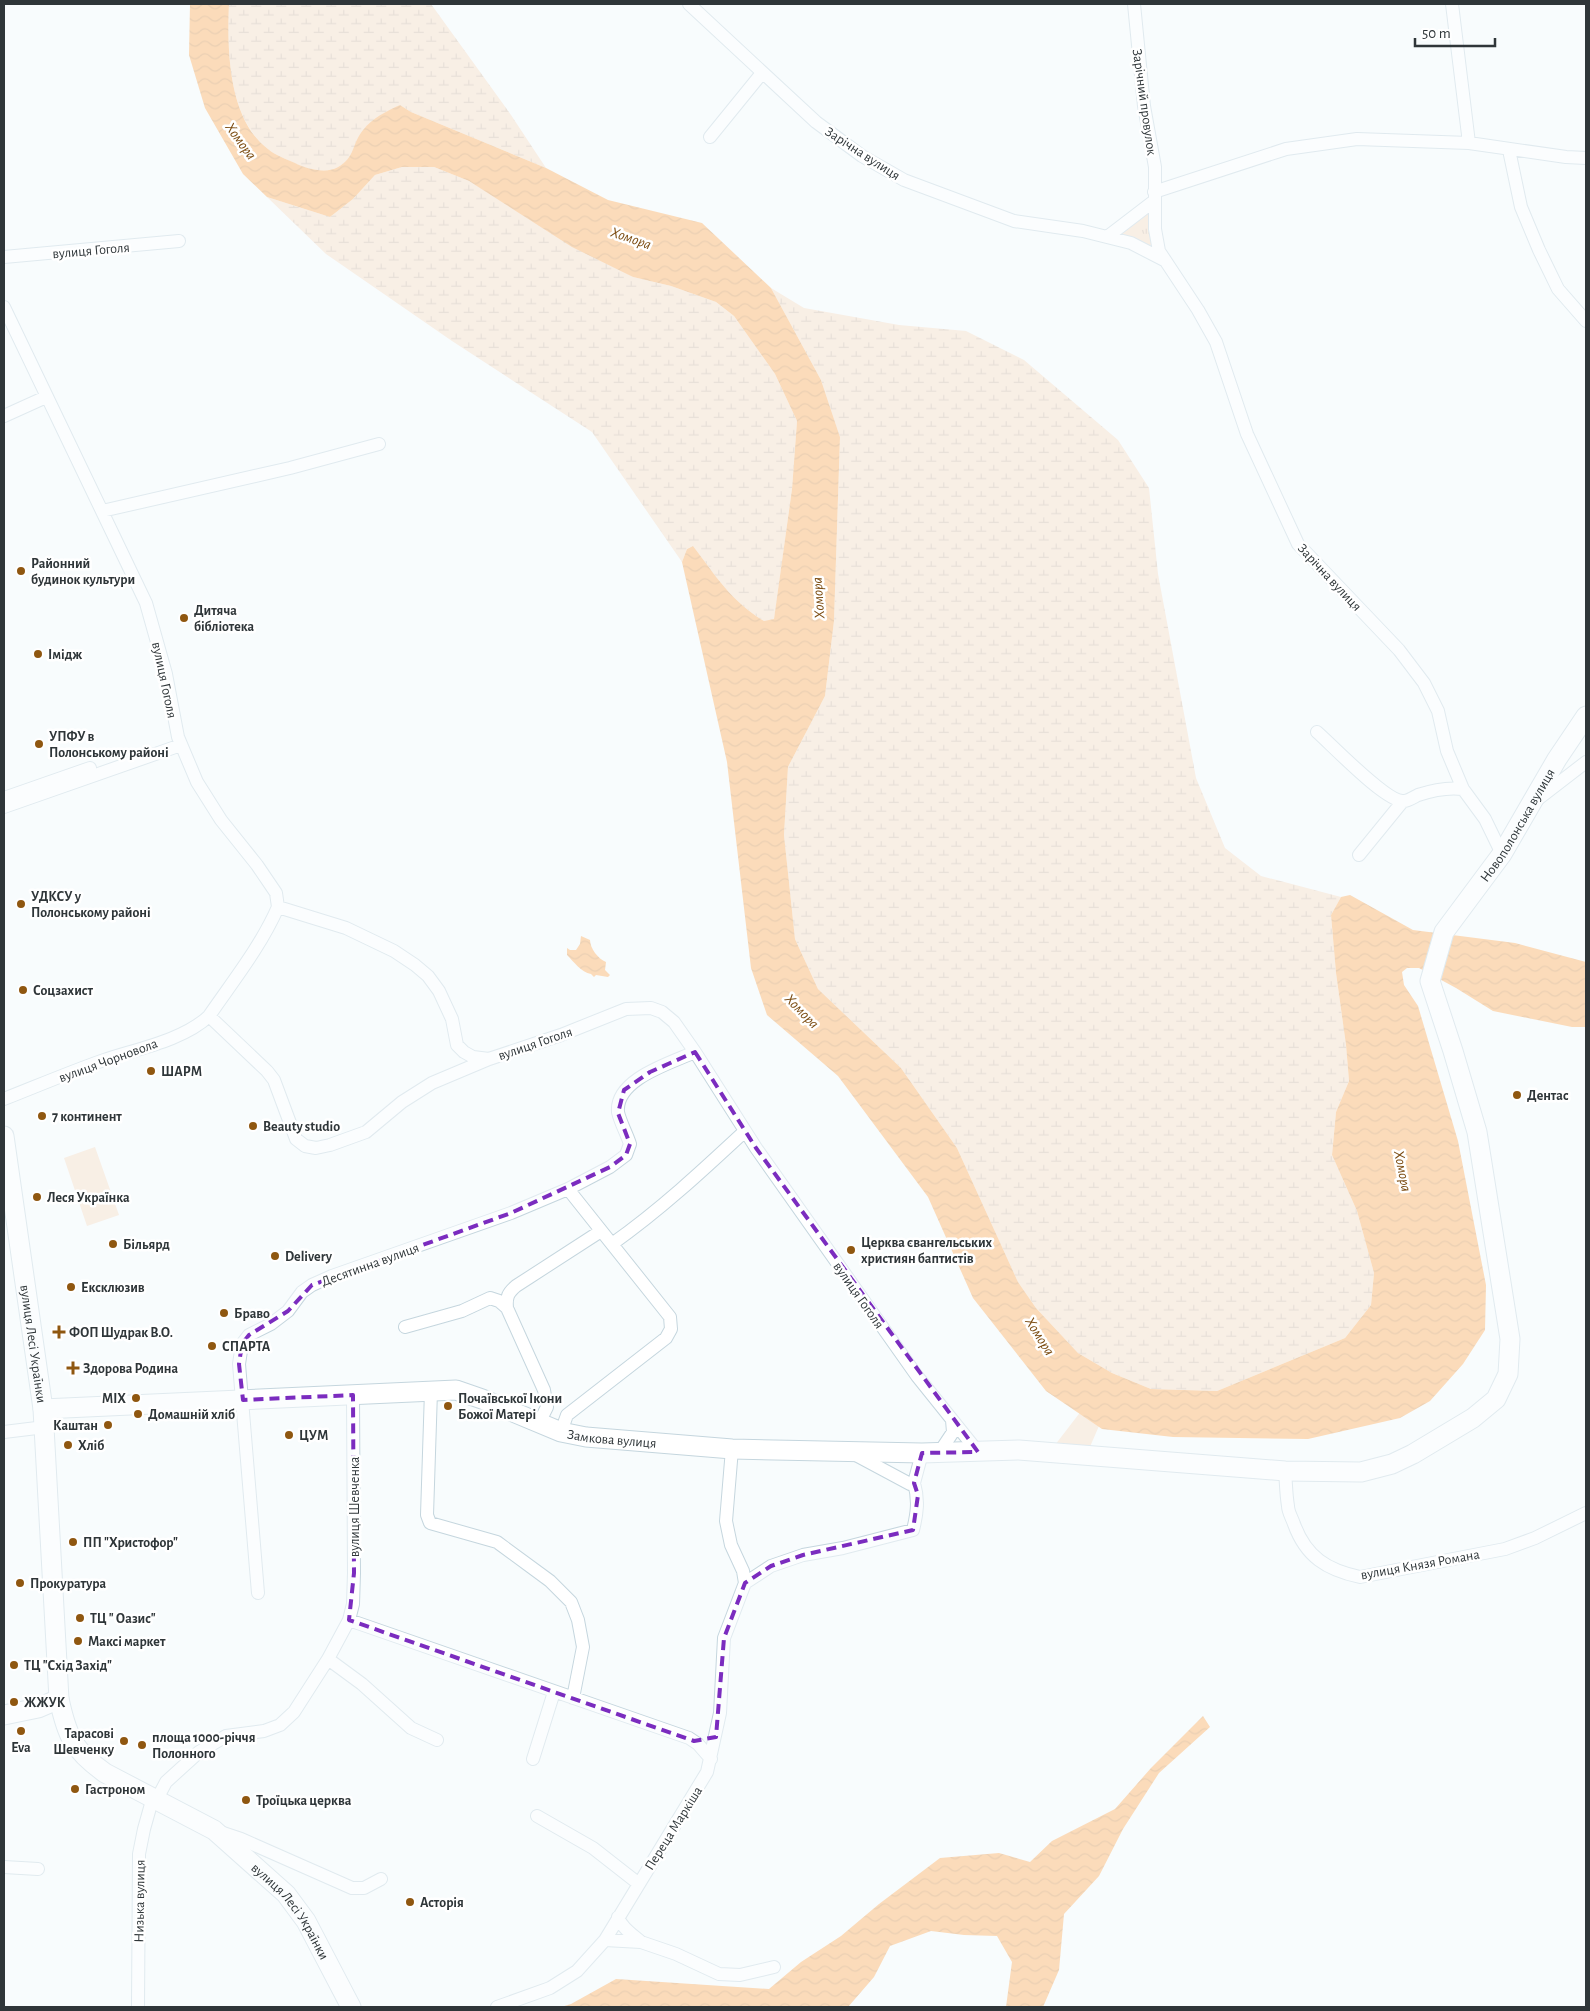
<svg xmlns="http://www.w3.org/2000/svg" width="1590" height="2011" viewBox="0 0 1590 2011" font-family="'Alegreya Sans',sans-serif">
<defs>
<pattern id="grass-tufts" width="24" height="20" patternUnits="userSpaceOnUse" patternTransform="scale(1.25)"><rect width="24" height="20" fill="#f8dfc8"/><path d="M3 7l-1-3M5 7V3M7 7l1-3M15 17l-1-3M17 17v-4M19 17l1-3" fill="none" stroke="#d5c0ad"/></pattern>
<pattern id="wetland-marsh" width="20" height="14" patternUnits="userSpaceOnUse" patternTransform="scale(1.25)"><rect width="20" height="14" fill="#f8dfc8"/><path d="M1 5h8M5 5V1M11 12h8M15 12V8" fill="none" stroke="#d5c0ad"/></pattern>
<pattern id="water-waves" width="16" height="10" patternUnits="userSpaceOnUse" patternTransform="scale(1.25)"><rect width="16" height="10" fill="#ffb468"/><path d="M0 5q4-4 8 0t8 0" fill="none" stroke="#db9b5b"/></pattern>
</defs>
<rect width="100%" height="100%" fill="#f8fcfd"/>
<path fill="url(#grass-tufts)" d="M 1154,201 L 1159,251 L 1107,237 Z"/>
<path fill="url(#wetland-marsh)" d="M 229,4 L 431,4 L 511,115 L 546,168 L 411,112 L 400,105 C 390,112 369,122 363,130 C 352,144 355,158 338,167 C 326,174 306,169 294,163 C 286,159 275,155 268,149 C 228,118 227,50 229,4 Z
M 402,167 L 434,167 L 469,181 L 633,277 L 671,286 L 716,302 L 734,316 L 775,374 L 797,421 L 792,489 L 774,620 L 764,621 C 731,601 716,576 693,546 L 687,549 L 682,562 L 592,432 L 452,341 L 326,254 L 267,197 L 330,217 L 353,199 L 375,175 Z
M 771,288 L 804,308 L 899,325 L 966,331 L 1024,360 L 1118,440 L 1149,488 L 1158,574 L 1196,778 L 1225,848 L 1261,876 L 1341,897 L 1331,915 L 1336,973 L 1346,1045 L 1349,1081 L 1336,1112 L 1332,1155 L 1357,1211 L 1374,1273 L 1371,1305 L 1345,1338 L 1217,1391 L 1151,1389 L 1112,1373 L 1078,1353 L 1036,1308 L 1018,1282 L 957,1148 L 901,1068 L 818,989 L 795,939 L 784,835 L 788,767 L 825,696 L 834,621 L 840,437 L 821,380 Z"/>
<path fill="#f8dfc8" d="M 95,1147 L 119,1215 L 87,1226 L 64,1158 Z
M 1085,1406 L 1102,1419 L 1089,1449 L 1055,1445 Z"/>
<path fill="url(#water-waves)" d="M 190,4 L 229,4 C 227,49 228,119 268,149 C 275,155 286,159 295,163 C 306,169 327,174 338,167 C 355,158 352,143 363,130 C 372,118 387,111 400,105 L 411,112 L 546,168 L 608,200 L 702,223 L 771,288 L 821,380 L 840,437 L 834,621 L 825,696 L 788,767 L 784,835 L 795,939 L 818,989 L 901,1068 L 957,1148 L 1018,1282 L 1036,1308 L 1078,1353 L 1112,1373 L 1151,1389 L 1217,1391 L 1345,1338 L 1371,1305 L 1374,1273 L 1357,1211 L 1332,1155 L 1336,1112 L 1349,1081 L 1346,1045 L 1336,973 L 1331,915 L 1341,897 L 1350,895 L 1413,930 L 1515,943 L 1586,962 L 1586,1027 L 1572,1027 L 1493,1011 L 1456,988 L 1419,968 L 1407,968 L 1402,972 L 1404,985 L 1418,1006 L 1458,1141 L 1486,1285 L 1485,1330 L 1463,1364 L 1430,1401 L 1400,1418 L 1308,1439 L 1173,1437 L 1102,1429 L 1046,1391 L 973,1298 L 928,1197 L 838,1076 L 767,1015 L 751,968 L 727,762 L 682,562 L 687,549 L 693,546 C 716,576 731,601 764,621 L 774,619 L 792,489 L 797,421 L 775,374 L 734,316 L 716,302 L 671,286 L 633,277 L 572,247 L 469,181 L 434,167 L 402,167 L 375,175 L 353,199 L 330,217 L 267,197 L 243,174 L 205,108 L 189,55 Z
M 581,936 L 590,940 C 590,948 598,959 606,962 L 605,970 L 610,975 L 608,977 L 596,975 L 594,977 L 591,974 C 581,972 574,962 567,955 L 567,948 L 570,950 L 576,950 L 580,944 Z
M 1203,1716 L 1210,1727 L 1159,1773 L 1123,1829 L 1099,1876 L 1064,1914 L 1059,1970 L 1043,2007 L 1006,2007 L 1012,1962 L 997,1936 L 964,1935 L 931,1931 L 890,1946 L 874,1977 L 848,2007 L 561,2007 L 571,2004 L 616,1979 L 769,1989 L 801,1962 L 841,1936 L 879,1904 L 940,1858 L 999,1853 L 1030,1862 L 1052,1841 L 1115,1809 L 1151,1768 Z"/>
<g fill="none" stroke-linecap="round" stroke-linejoin="round">
<defs>
<path id="street" d="M 689,4 L 816,122 L 862,156 L 904,180 L 1014,221 L 1083,231 L 1131,243 L 1164,260
M 1134,4 L 1144,106 L 1155,167 L 1155,229 L 1159,251 L 1198,310 L 1216,342 L 1247,434 L 1298,544 L 1399,650 L 1424,683 L 1438,711 L 1447,751 L 1463,789 L 1485,819 L 1502,854
M 1452,4 L 1469,143
M 710,137 L 762,73
M 1509,150 L 1521,207 L 1539,250 L 1558,289 L 1586,321
M 1154,192 L 1286,149 L 1357,139 L 1469,143 L 1566,157 L 1586,158
M 1107,237 L 1154,201
M 4,257 L 179,241
M 4,307 L 146,603 L 166,674 L 178,737 L 197,782 L 221,820 L 257,865 L 276,893 L 278,907
M 4,416 L 46,397
M 102,511 L 290,468 L 379,444
M 1317,732 C 1332,745 1387,803 1404,801 C 1408,801 1414,797 1418,795 C 1433,790 1448,787 1463,789
M 4,798 L 90,768
M 1538,799 L 1586,762
M 4,807 L 181,745
M 1359,855 L 1403,801
M 278,907 L 346,928 L 394,951 L 415,965 L 428,976 L 439,991 L 452,1019 L 457,1045 L 464,1052 L 473,1057 L 489,1059 L 561,1035 L 626,1009 L 651,1008 L 662,1012 L 674,1022 L 695,1052 L 756,1148 L 917,1376 L 978,1452
M 209,1016 L 267,1071 L 274,1080 L 296,1139 L 305,1146 L 316,1148 L 330,1145 L 366,1132 L 402,1102 L 432,1083 L 489,1059
M 4,1099 C 37,1086 70,1072 104,1060 C 137,1049 184,1040 209,1016 C 233,981 261,946 278,907
M 612,1244 C 660,1210 702,1171 745,1131
M 507,1308 C 506,1297 508,1293 516,1286 L 601,1231
M 405,1327 L 462,1311 L 490,1298 L 499,1301 L 507,1308 L 544,1390 L 547,1407 L 539,1423
M 431,1391 L 427,1515 L 430,1523 L 497,1542 L 550,1581 L 571,1602 L 578,1620 L 583,1647 L 573,1698
M 4,1432 L 45,1427
M 561,1432 L 567,1415 L 666,1338 L 671,1329 L 670,1317 L 568,1189
M 939,1453 L 953,1432 L 952,1420
M 854,1454 L 910,1484 L 914,1483 L 922,1453
M 1285,1471 C 1286,1482 1286,1494 1288,1506 C 1288,1512 1292,1518 1294,1524 C 1306,1557 1327,1570 1360,1577 L 1505,1549 L 1535,1538 L 1586,1513
M 745,1583 L 771,1566 L 803,1555 L 843,1548 L 913,1530 C 917,1514 919,1500 914,1483
M 258,1593 L 239,1364 L 242,1344 L 249,1335 L 271,1324 L 288,1311 L 302,1292 L 312,1285 L 332,1276 L 511,1213 L 568,1189 L 610,1167 L 626,1155 L 630,1144 C 627,1134 620,1122 618,1112 C 615,1079 671,1063 695,1052
M 349,1620 L 689,1738 L 698,1744 L 711,1759
M 328,1659 L 362,1684 L 411,1728 L 437,1740
M 533,1759 L 554,1692
M 157,1799 L 166,1782 L 199,1752 L 226,1736 L 264,1731 L 280,1725 L 294,1712 L 328,1659 L 349,1620 L 353,1604 L 354,1573 L 353,1395
M 537,1816 L 593,1848 L 639,1884
M 220,1832 L 241,1839 L 352,1888 L 364,1888 L 381,1879
M 4,1867 L 38,1869
M 618,1917 C 622,1928 632,1934 641,1942
M 605,1940 L 641,1942 L 676,1954 L 719,1974 L 740,1975 L 774,1967
M 138,2007 L 139,1854 L 144,1829 L 153,1797
M 497,2007 L 550,1988 L 577,1971 L 605,1940 L 707,1772 L 720,1713 L 724,1638 L 745,1583 L 743,1571 L 731,1545 L 726,1521 L 732,1449"/>
<g id="secondary">
<path id="s1" d="M 4,1136 L 43,1409 L 59,1699 C 67,1736 73,1750 105,1773 L 214,1830 L 286,1894 L 306,1921 L 351,2007"/>
<path id="s2" d="M 43,1409 L 456,1390 L 482,1399 L 561,1432 L 586,1437 L 732,1449 L 922,1453 L 1019,1450 L 1285,1471 L 1361,1472 L 1392,1464 L 1413,1454 L 1473,1418 L 1496,1399 L 1508,1374 L 1510,1339 L 1477,1132 L 1453,1051 L 1430,981 L 1444,932 L 1502,854 L 1557,759 L 1586,716"/>
<path d="M 4,1715 L 38,1708 L 59,1699"/>
</g>
</defs>
<use href="#street" stroke="#c5d6de" stroke-width="14"/>
<use href="#secondary" stroke="#c5d6de" stroke-width="21"/>
<use href="#street" stroke="#fff" stroke-width="12"/>
<use href="#secondary" stroke="#fff" stroke-width="19"/>
</g>
<path d="M0 0H1590V2011H0ZM 695,1052 L 756,1148 L 978,1452 L 922,1453 L 914,1483 L 918,1495 L 913,1530 L 803,1555 L 771,1566 L 745,1583 L 724,1638 L 716,1737 L 694,1741 L 349,1620 L 354,1573 L 353,1395 L 243,1400 L 239,1364 L 242,1344 L 249,1335 L 288,1311 L 312,1285 L 511,1213 L 610,1167 L 626,1155 L 630,1144 L 618,1113 L 624,1090 L 650,1072 Z" fill="#f8fcfd" fill-opacity=".55" fill-rule="evenodd"/>
<path fill="none" stroke="#7b2cbf" stroke-width="4" stroke-dasharray="10 6" stroke-linejoin="round" d="M 695,1052 L 756,1148 L 978,1452 L 922,1453 L 914,1483 L 918,1495 L 913,1530 L 803,1555 L 771,1566 L 745,1583 L 724,1638 L 716,1737 L 694,1741 L 349,1620 L 354,1573 L 353,1395 L 243,1400 L 239,1364 L 242,1344 L 249,1335 L 288,1311 L 312,1285 L 511,1213 L 610,1167 L 626,1155 L 630,1144 L 618,1113 L 624,1090 L 650,1072 Z"/>
<g fill="#8f5710" stroke="#fff" stroke-width="2">
<circle cx="21" cy="571" r="5"/>
<circle cx="184" cy="618" r="5"/>
<circle cx="38" cy="654" r="5"/>
<circle cx="39" cy="744" r="5"/>
<circle cx="21" cy="904" r="5"/>
<circle cx="23" cy="990" r="5"/>
<circle cx="151" cy="1071" r="5"/>
<circle cx="1517" cy="1095" r="5"/>
<circle cx="42" cy="1116" r="5"/>
<circle cx="253" cy="1126" r="5"/>
<circle cx="37" cy="1197" r="5"/>
<circle cx="113" cy="1244" r="5"/>
<circle cx="851" cy="1250" r="5"/>
<circle cx="275" cy="1256" r="5"/>
<circle cx="71" cy="1287" r="5"/>
<circle cx="224" cy="1313" r="5"/>
<path d="M56.5 1324.5h5v5h5v5h-5v5h-5v-5h-5v-5h5z"/>
<circle cx="212" cy="1346" r="5"/>
<path d="M70.5 1360.5h5v5h5v5h-5v5h-5v-5h-5v-5h5z"/>
<circle cx="136" cy="1398" r="5"/>
<circle cx="448" cy="1406" r="5"/>
<circle cx="138" cy="1414" r="5"/>
<circle cx="108" cy="1425" r="5"/>
<circle cx="289" cy="1435" r="5"/>
<circle cx="68" cy="1445" r="5"/>
<circle cx="73" cy="1542" r="5"/>
<circle cx="20" cy="1583" r="5"/>
<circle cx="80" cy="1618" r="5"/>
<circle cx="78" cy="1641" r="5"/>
<circle cx="14" cy="1665" r="5"/>
<circle cx="14" cy="1702" r="5"/>
<circle cx="21" cy="1731" r="5"/>
<circle cx="124" cy="1741" r="5"/>
<circle cx="142" cy="1745" r="5"/>
<circle cx="75" cy="1789" r="5"/>
<circle cx="246" cy="1800" r="5"/>
<circle cx="410" cy="1902" r="5"/>
</g>
<g text-anchor="middle" stroke-width="5" stroke-linejoin="round" paint-order="stroke">
<g font-size="14" fill="#2f3639" stroke="#fff">
<text transform="translate(1145 102) rotate(82)" y="5">Зарічний провулок</text>
<text transform="translate(863 153) rotate(33)" y="5">Зарічна вулиця</text>
<text transform="translate(91 250) rotate(-5)" y="5">вулиця Гоголя</text>
<text transform="translate(1330 577) rotate(47)" y="5">Зарічна вулиця</text>
<text transform="translate(165 680) rotate(78)" y="5">вулиця Гоголя</text>
<text dy="5" stroke="none"><textPath href="#s2" startOffset="2095">Новополонська вулиця</textPath></text>
<text transform="translate(535 1043) rotate(-19)" y="5">вулиця Гоголя</text>
<text transform="translate(108 1060) rotate(-20)" y="5">вулиця Чорновола</text>
<text transform="translate(370 1264) rotate(-20)" y="5">Десятинна вулиця</text>
<text transform="translate(859 1295) rotate(55)" y="5">вулиця Гоголя</text>
<text dy="5" stroke="none"><textPath href="#s1" startOffset="210">вулиця Лесі Українки</textPath></text>
<text dy="5" stroke="none"><textPath href="#s2" startOffset="578">Замкова вулиця</textPath></text>
<text transform="translate(354 1507) rotate(-90)" y="5">вулиця Шевченка</text>
<text transform="translate(1420 1564) rotate(-10)" y="5">вулиця Князя Романа</text>
<text transform="translate(673 1828) rotate(-58)" y="5">Переца Маркіша</text>
<text transform="translate(139 1901) rotate(-89)" y="5">Низька вулиця</text>
<text dy="5" stroke="none"><textPath href="#s1" startOffset="892">вулиця Лесі Українки</textPath></text>
</g>
<g font-size="14" font-weight="bold" fill="#2f3639" stroke="#fff" text-anchor="start">
<text x="31" y="568">Районний<tspan x="31" dy="16">будинок культури</tspan></text>
<text x="194" y="615">Дитяча<tspan x="194" dy="16">бібліотека</tspan></text>
<text x="48" y="659">Імідж</text>
<text x="49" y="741">УПФУ в<tspan x="49" dy="16">Полонському районі</tspan></text>
<text x="31" y="901">УДКСУ у<tspan x="31" dy="16">Полонському районi</tspan></text>
<text x="33" y="995">Соцзахист</text>
<text x="161" y="1076">ШАРМ</text>
<text x="1527" y="1100">Дентас</text>
<text x="52" y="1121">7 континент</text>
<text x="263" y="1131">Beauty studio</text>
<text x="47" y="1202">Леся Українка</text>
<text x="861" y="1247">Церква євангельських<tspan x="861" dy="16">християн баптистів</tspan></text>
<text x="123" y="1249">Більярд</text>
<text x="285" y="1261">Delivery</text>
<text x="81" y="1292">Ексклюзив</text>
<text x="234" y="1318">Браво</text>
<text x="69" y="1337">ФОП Шудрак В.О.</text>
<text x="222" y="1351">СПАРТА</text>
<text x="83" y="1373">Здорова Родина</text>
<text x="126" y="1403" text-anchor="end">MIX</text>
<text x="458" y="1403">Почаївської Ікони<tspan x="458" dy="16">Божої Матері</tspan></text>
<text x="148" y="1419">Домашній хліб</text>
<text x="98" y="1430" text-anchor="end">Каштан</text>
<text x="299" y="1440">ЦУМ</text>
<text x="78" y="1450">Хліб</text>
<text x="83" y="1547">ПП "Христофор"</text>
<text x="30" y="1588">Прокуратура</text>
<text x="90" y="1623">ТЦ " Оазис"</text>
<text x="88" y="1646">Максі маркет</text>
<text x="24" y="1670">ТЦ "Схід Захід"</text>
<text x="24" y="1707">ЖЖУК</text>
<text x="114" y="1738" text-anchor="end">Тарасові<tspan x="114" dy="16">Шевченку</tspan></text>
<text x="152" y="1742">площа 1000-річчя<tspan x="152" dy="16">Полонного</tspan></text>
<text x="21" y="1752" text-anchor="middle">Eva</text>
<text x="85" y="1794">Гастроном</text>
<text x="256" y="1805">Троїцька церква</text>
<text x="420" y="1907">Асторія</text>
</g>
<g font-size="15" font-style="italic" fill="#7b4b10" stroke="#fff">
<text transform="translate(241 141) rotate(54)" y="5">Хомора</text>
<text transform="translate(631 238) rotate(19)" y="5">Хомора</text>
<text transform="translate(818 598) rotate(-94)" y="5">Хомора</text>
<text transform="translate(802 1011) rotate(46)" y="5">Хомора</text>
<text transform="translate(1403 1171) rotate(79)" y="5">Хомора</text>
<text transform="translate(1040 1336) rotate(58)" y="5">Хомора</text>
</g>
</g>
<rect width="1590" height="2011" fill="none" stroke="#2f3639" stroke-width="10"/>
<path d="M1415 38v8h80v-8" fill="none" stroke="#2f3639" stroke-width="2.5"/>
<text x="1422" y="38" font-size="15" fill="#2f3639" stroke="#ffffff" stroke-width="4" paint-order="stroke">50 m</text>
</svg>
